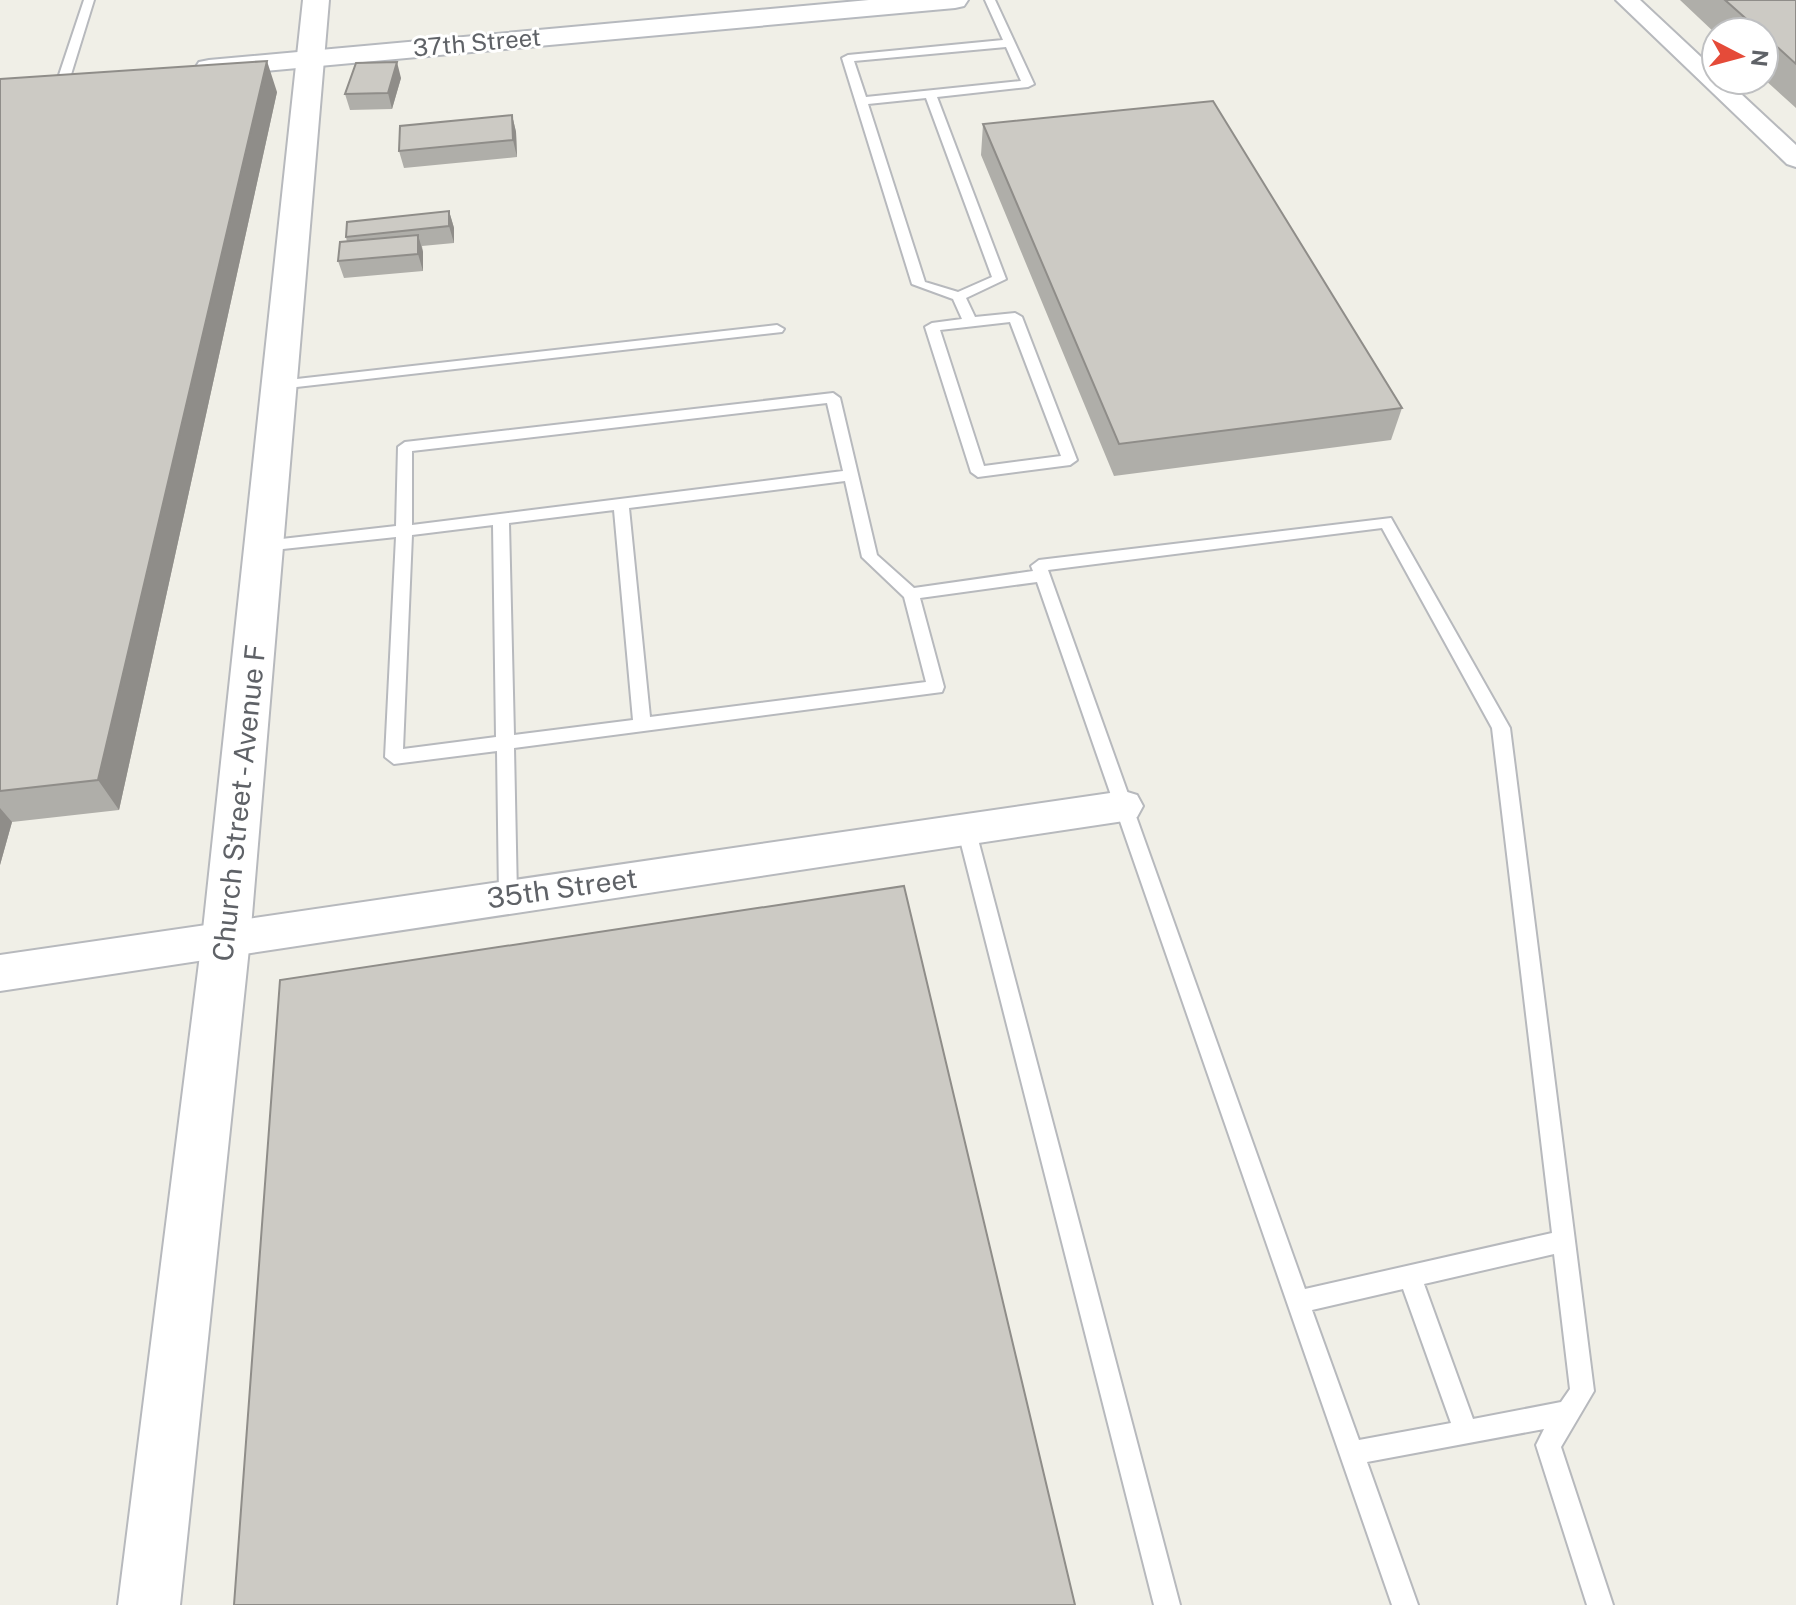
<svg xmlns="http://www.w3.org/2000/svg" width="1796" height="1605" viewBox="0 0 1796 1605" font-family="'Public Sans',sans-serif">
<rect width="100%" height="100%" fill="#f0efe7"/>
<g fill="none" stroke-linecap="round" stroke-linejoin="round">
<defs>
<path id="service" d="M 84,0 L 94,0 L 69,81 L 59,83 L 57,81 Z
M 985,0 L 995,0 L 1034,84 L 1028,87 L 937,97 L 1006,279 L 966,298 L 975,317 L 1015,313 L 1022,317 L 1077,460 L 1070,465 L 978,477 L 971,472 L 925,327 L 932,323 L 962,319 L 953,299 L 912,284 L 842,58 L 848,55 L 1003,40 ZM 1006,47 L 1021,81 L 866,97 L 854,61 ZM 926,98 L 992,277 L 958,292 L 925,282 L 868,104 ZM 1010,322 L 1061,456 L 984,466 L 940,330 Z
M 777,325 L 784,329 L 782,332 L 279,389 L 272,385 L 279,381 Z
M 833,393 L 840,398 L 877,555 L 914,588 L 1033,571 L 1031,566 L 1039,560 L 1391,518 L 1510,728 L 1594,1391 L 1561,1447 L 1613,1605 L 1587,1605 L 1536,1445 L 1544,1429 L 1367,1462 L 1418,1605 L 1392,1605 L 1037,582 L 920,598 L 944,687 L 942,692 L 514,748 L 517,896 L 515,902 L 508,904 L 501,902 L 499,896 L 497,751 L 394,764 L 385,757 L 396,537 L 264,551 L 256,546 L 264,541 L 396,526 L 398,447 L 405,442 ZM 827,403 L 843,471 L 412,525 L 412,451 ZM 845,481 L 862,557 L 904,597 L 926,682 L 650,717 L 629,508 ZM 614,510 L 633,720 L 514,735 L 509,523 ZM 493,525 L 496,737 L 403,749 L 412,535 ZM 1382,528 L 1492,728 L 1552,1233 L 1305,1289 L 1048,570 ZM 1554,1254 L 1570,1389 L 1561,1402 L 1473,1419 L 1424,1284 ZM 1403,1289 L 1451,1423 L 1359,1440 L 1312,1310 Z
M 966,821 L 972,823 L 975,828 L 1180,1605 L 1154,1605 L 957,828 L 960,823 Z"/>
<path id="minor" d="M 1616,0 L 1640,0 L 1716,71 L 1716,80 L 1726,80 L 1796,145 L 1796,167 L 1787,164 Z
M 1124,791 L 1137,795 L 1143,806 L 1137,817 L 1124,821 L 0,991 L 0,955 Z"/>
<path id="tertiary" d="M 303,0 L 329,0 L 250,939 L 180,1605 L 118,1605 L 202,939 Z"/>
<path id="secondary" d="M 869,0 L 968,0 L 964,6 L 955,8 L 209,76 L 199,74 L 195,68 L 199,62 L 209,60 Z"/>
</defs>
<use href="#service" stroke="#b7b9bd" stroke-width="4"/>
<use href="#minor" stroke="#b7b9bd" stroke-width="4"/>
<use href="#tertiary" stroke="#b7b9bd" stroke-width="4"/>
<use href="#secondary" stroke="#b6b9be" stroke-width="4"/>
<use href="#service" fill="#fff" fill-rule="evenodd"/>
<use href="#minor" fill="#fff" fill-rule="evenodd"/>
<use href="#tertiary" fill="#fff" fill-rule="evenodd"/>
<use href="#secondary" fill="#fff" fill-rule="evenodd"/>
</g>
<path fill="#afaea9" d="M 1680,0 L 1796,0 L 1796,108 L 1764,79 L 1764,32 L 1716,32 L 1716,34 Z
M 401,78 L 392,109 L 350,110 L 345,94 Z
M 0,79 L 277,92 L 119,810 L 12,822 L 0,865 Z
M 512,115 L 516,132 L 517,157 L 404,168 L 399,151 Z
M 983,124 L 1402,408 L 1391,440 L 1114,476 L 981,155 Z
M 449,211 L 454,228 L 454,243 L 422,246 L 423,252 L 423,271 L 344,278 L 338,261 L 347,242 L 346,237 Z"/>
<path fill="#8f8d89" d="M 267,61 L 277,92 L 119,810 L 98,780 Z
M 397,62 L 401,78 L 392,109 L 388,93 Z
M 512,115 L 516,132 L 517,157 L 513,140 Z
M 449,211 L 454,228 L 454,243 L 449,226 Z
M 418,235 L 423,252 L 423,271 L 418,254 Z
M 0,808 L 12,822 L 0,865 Z"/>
<path fill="#cccac4" stroke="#8f8d89" stroke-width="2" d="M 1725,0 L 1796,0 L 1796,64 L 1764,35 L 1764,32 L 1761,32 Z
M 267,61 L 98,780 L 0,791 L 0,79 Z
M 397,62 L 388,93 L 345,94 L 356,63 Z
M 1213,101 L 1402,408 L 1119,444 L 983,124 Z
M 512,115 L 513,140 L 399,151 L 400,126 Z
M 449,211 L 449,226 L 346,237 L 347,222 Z
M 418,235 L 418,254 L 338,261 L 340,242 Z
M 904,886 L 1075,1605 L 234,1605 L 280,980 Z"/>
<g text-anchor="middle" stroke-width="6" stroke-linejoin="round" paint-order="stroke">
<g font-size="24" fill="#5f6267" stroke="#fff">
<text transform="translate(477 43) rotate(-5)" y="8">37th Street</text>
</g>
<g font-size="28" fill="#5f6267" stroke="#fff">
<text transform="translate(239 803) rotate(-84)" y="10">Church Street - Avenue F</text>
<text transform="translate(562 888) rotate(-8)" y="10">35th Street</text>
</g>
</g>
<g transform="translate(1740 56) rotate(96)"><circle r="38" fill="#ffffff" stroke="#bfc0c2" stroke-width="2"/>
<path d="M0-6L14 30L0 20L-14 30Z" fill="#e54b39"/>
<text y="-12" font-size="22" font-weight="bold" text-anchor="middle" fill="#5f6267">N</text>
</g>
</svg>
